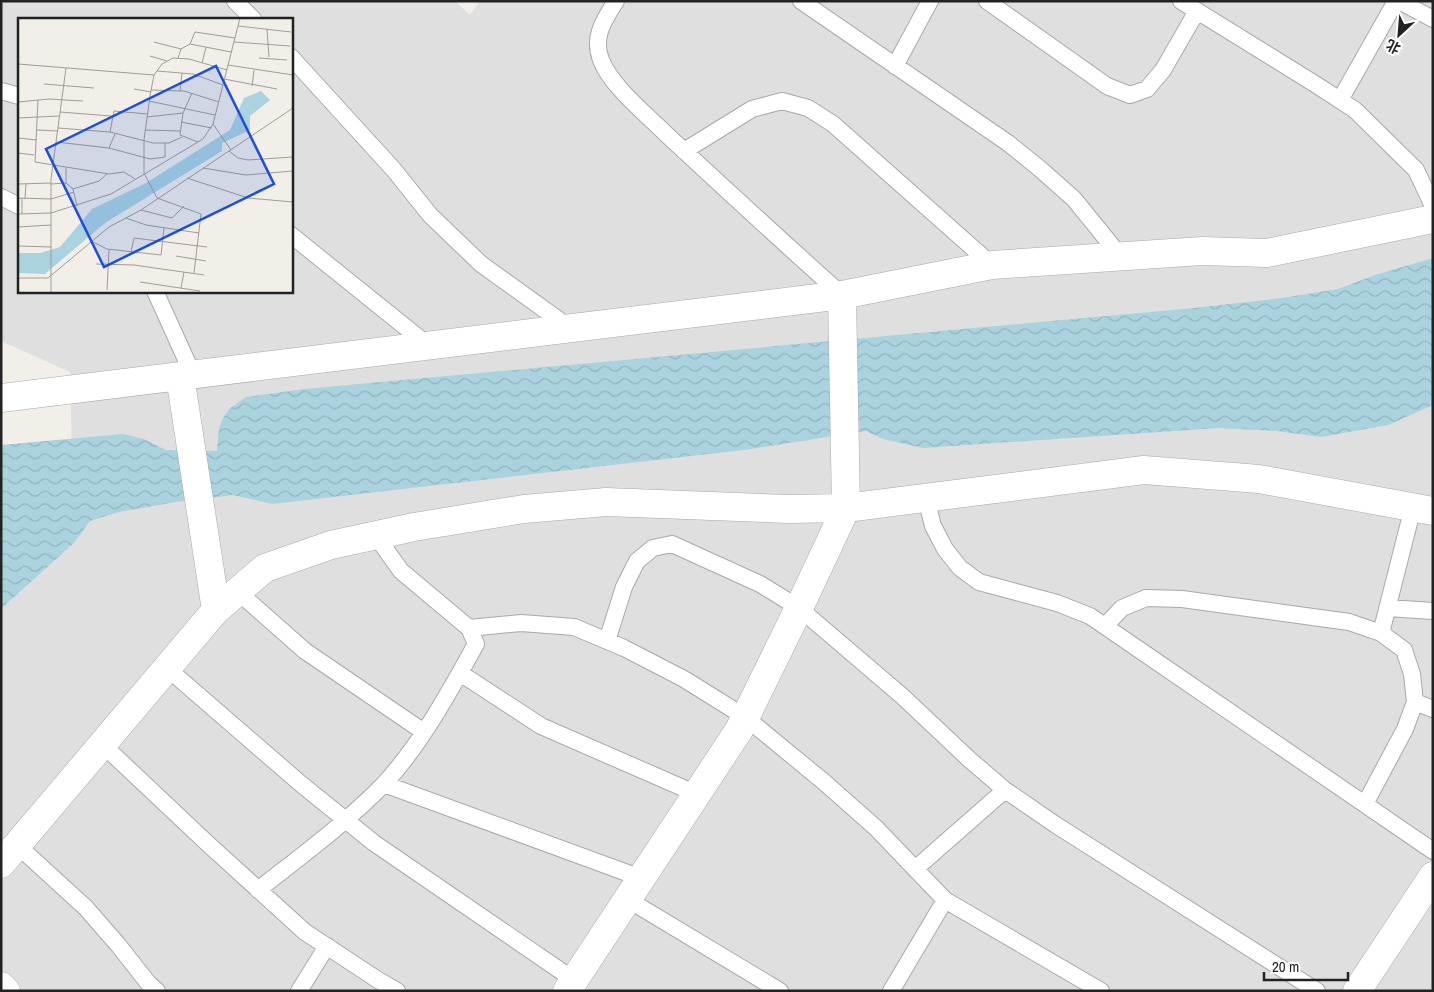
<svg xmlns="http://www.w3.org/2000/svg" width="1434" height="992" viewBox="0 0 1434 992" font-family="'Archivo Narrow','Noto Sans SC',sans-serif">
<defs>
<pattern id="water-waves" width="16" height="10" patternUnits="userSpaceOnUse" patternTransform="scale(1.25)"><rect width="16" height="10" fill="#aad3df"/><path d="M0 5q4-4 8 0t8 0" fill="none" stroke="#92b5bf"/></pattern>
</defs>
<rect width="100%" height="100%" fill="#f2efe9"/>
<path fill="#e0dfdf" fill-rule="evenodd" d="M 1,1 L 455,1 L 470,15 L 480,1 L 1433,1 L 1433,991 L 1,991 L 1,609 L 74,543 L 70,372 L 1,341 ZM 19,19 L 291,19 L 291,291 L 19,291 Z"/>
<path fill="url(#water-waves)" d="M 1433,258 L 1433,405 L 1388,425 L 1321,437 L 1276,431 L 1219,428 L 923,448 L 883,439 L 866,431 L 744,450 L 272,504 L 233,495 L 176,502 L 119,512 L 90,521 L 74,543 L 1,609 L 1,445 L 123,434 L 144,439 L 166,450 L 217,451 L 219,428 L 223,418 L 229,409 L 246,397 L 304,389 L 1194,308 L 1282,298 L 1338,289 L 1375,275 Z"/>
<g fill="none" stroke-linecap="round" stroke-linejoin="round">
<defs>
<path id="service" d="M 235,1 L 253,19
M 616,1 C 604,20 592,37 601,60 C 611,86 646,114 666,134 C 724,188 783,242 842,295
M 801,1 L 1008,143 L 1039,168 L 1074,199 L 1121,257
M 987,1 L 1107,86 L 1130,95 L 1147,89 L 1163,70 L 1197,11
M 1181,1 L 1315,84 L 1355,110 L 1416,170 L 1433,206
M 1399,1 L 1433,19
M 291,57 L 394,170 L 430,215 L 481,264 L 570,328
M 895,66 L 930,1
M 1,91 L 19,96
M 1340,100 L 1396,1
M 684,151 L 752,109 L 782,101 L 808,108 L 833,124 L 992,265
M 1,197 L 19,206
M 291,235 L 429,346
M 155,291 L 193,375
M 926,498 L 933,526 L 945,549 L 960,568 L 979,582 L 1057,603 L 1090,616 L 1433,851
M 237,591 L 305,651 L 424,732
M 1388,608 L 1433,611
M 1105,626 L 1122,608 L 1146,598 L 1182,599 L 1349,622 L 1381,633 L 1404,650 L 1412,674 L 1415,702 L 1405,729 L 1365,804
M 469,628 L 521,623 L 574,627 L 624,648 L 684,679 L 745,717 L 824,782 L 876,828 L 945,900 L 1101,991
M 1381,633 L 1413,507
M 607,641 L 624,587 L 637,561 L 653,548 L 672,544 L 760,584 L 799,608 L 902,696 L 970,760 L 1005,790 L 1056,825 L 1317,991
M 167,668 L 301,784 L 374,843 L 574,980
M 460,673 L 541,726 L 697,794
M 1415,702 L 1433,709
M 102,744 L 207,843 L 305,932 L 378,980 L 397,991
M 384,784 L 641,878
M 17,845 L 86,908 L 119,946 L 148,983 L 157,991
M 915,869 L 1005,790
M 258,890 C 301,856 346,823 384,784 C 422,743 449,692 476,644 L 469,628 L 401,571 L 376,536
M 627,899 L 780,991
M 299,991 L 327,946
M 891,991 L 945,900"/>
<path id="minor" d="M 180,376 L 216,610
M 1,398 L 842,295 L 992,265 L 1202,251 L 1267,253 L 1433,219
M 1,864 L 216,610 L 265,568 L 331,545 L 414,527 L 524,509 L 606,502 L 788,509 L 846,508 L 1144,470 L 1259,479 L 1433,511
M 1,986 L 6,991
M 567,991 L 739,730 L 799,608 L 846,508 L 842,295
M 1357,991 L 1433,876"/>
</defs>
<use href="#service" stroke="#a9a9a9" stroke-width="18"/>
<use href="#minor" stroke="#a9a9a9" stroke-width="29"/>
<use href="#service" stroke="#fff" stroke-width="16"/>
<use href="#minor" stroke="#fff" stroke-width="28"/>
</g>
<g transform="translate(18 18)">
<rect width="275" height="275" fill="#f2efe9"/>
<path d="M 243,73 L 252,82 L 232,98 L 232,112 L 204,125 L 204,133 L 87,205 L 27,256 L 0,255 L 0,235 L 22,235 L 42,229 L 74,191 L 128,165 L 212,112 L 226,80 Z" fill="#aad3df"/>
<path fill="none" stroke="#9f9d99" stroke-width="1" d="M 220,8 L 273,14M 249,11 L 251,39M 136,24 L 163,31M 216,24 L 272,28M 172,26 L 177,14 L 217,20M 132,38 L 149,43M 160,40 L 163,31 L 172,26 L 213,34M 241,40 L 269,42M 184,45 L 188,29M 0,46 L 136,57M 210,47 L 275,57M 139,53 L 175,56 L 205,67M 206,61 L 259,71M 26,66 L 76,70M 234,68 L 236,52M 116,71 L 133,74M 133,72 L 166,73 L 201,84M 162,73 L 164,55M 174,75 L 165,95 L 162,117 L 180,124M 20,82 L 17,144 L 91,156 L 106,154 L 117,161M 131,83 L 197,97M 0,84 L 31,81 L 65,83M 42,94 L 93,98M 129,99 L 165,95M 0,100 L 41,98M 163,104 L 194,110M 195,106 L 213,132M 40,110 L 92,114 L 135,125 L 151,125 L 164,119M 19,112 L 40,113M 127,112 L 162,113M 92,114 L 96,93 L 129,96M 0,120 L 19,122M 38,124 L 91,130 L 132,141 L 147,139 L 147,125M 91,130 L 97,116M 211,133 L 220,140 L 230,142 L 275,139M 0,135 L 16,137M 48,150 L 48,165 L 55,171 L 81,163 L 89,156M 185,150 L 228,157 L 275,153M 169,160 L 230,180 L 275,184M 0,166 L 33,165M 33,166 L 48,165M 55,171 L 59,188M 0,180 L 33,181 L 56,174M 7,181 L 8,166M 123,192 L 154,200 L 166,188M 0,196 L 33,195 L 93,176 L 185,121 L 195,106 L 222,0M 4,196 L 4,180M 108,200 L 128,207 L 181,215M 0,209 L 33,207M 73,223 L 89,231 L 143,237 L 146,210M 0,228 L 33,229M 113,234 L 116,220 L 189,229M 158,238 L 188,243M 78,246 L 116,247 L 186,257M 176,255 L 183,196 L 139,180 L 126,155 L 126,122 L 132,78 L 136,57 L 144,46 L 155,40 L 171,41 L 209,52M 0,260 L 30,260 L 91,209 L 123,192 L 275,90M 122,264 L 182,273M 163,270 L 166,254M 89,272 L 91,232M 33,275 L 33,161 L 48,50"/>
<path fill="#1d4ed8" fill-opacity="0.15" stroke="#1d4ed8" stroke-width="2.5" d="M 198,48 L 256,166 L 86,249 L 28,131 Z"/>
<rect width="275" height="275" fill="none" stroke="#222" stroke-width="2.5"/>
</g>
<rect width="1434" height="992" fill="none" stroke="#222222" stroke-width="5"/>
<g transform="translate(1399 35) rotate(206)" stroke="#ffffff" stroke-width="4" paint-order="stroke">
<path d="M0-4L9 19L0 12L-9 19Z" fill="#222222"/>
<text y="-8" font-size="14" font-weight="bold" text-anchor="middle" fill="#222222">北</text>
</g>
<path d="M1264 972v8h84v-8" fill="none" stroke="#222222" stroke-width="2.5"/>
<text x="1272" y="972" font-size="15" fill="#222222" stroke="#ffffff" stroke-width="4" paint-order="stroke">20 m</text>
</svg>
